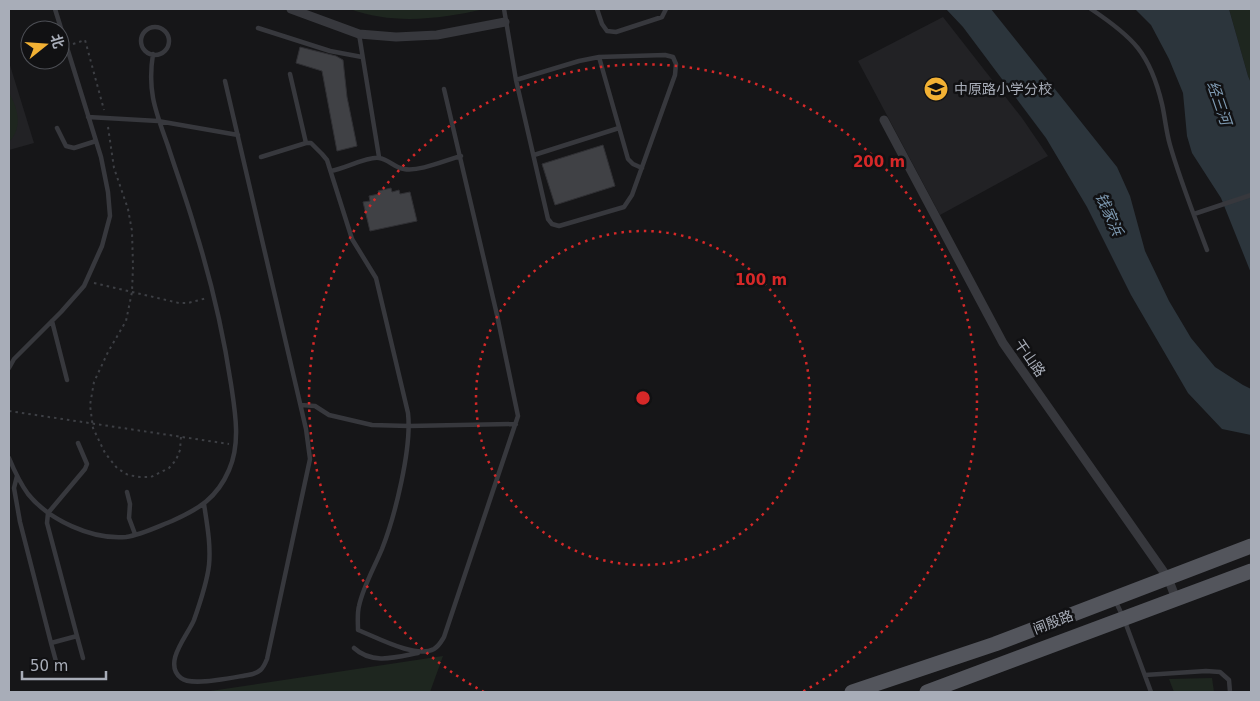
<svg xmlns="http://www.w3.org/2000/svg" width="1260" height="701" viewBox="0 0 1260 701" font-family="'DejaVu Sans','Noto Sans SC',sans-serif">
<rect width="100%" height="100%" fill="#161618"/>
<path fill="#222225" d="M 943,17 L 1022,118 L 1048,156 L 940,215 L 858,61 Z
M 9,62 L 34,143 L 9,150 Z"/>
<path fill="#1e261f" d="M 350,9 L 484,9 C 441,19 393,25 350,9 Z
M 1229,9 L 1251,9 L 1251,83 L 1248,76 Z
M 9,93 C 18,108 23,128 9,142 Z
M 443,656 L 430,692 L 204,692 Z
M 1212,678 L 1214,692 L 1174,692 L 1169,679 Z"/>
<path fill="#2c353c" d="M 946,9 L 991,9 L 1117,167 L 1130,196 L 1145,251 L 1169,301 L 1191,338 L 1215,367 L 1243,385 L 1251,389 L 1251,435 L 1222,429 L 1188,393 L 1131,295 L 1087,207 L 1046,138 L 963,27 Z
M 1135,9 L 1229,9 L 1248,76 L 1251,83 L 1251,273 L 1221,198 L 1192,153 L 1187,136 L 1183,93 L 1169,59 L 1151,25 Z"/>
<path fill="#404145" stroke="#303034" d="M 300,47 L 336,56 L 343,60 L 347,97 L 357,146 L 337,151 L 322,71 L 296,63 Z
M 603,145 L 615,186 L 555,205 L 542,164 Z
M 391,188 L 392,192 L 399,190 L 400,194 L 410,192 L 417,221 L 370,231 L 363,202 L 370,201 L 369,196 L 379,194 L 378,191 Z"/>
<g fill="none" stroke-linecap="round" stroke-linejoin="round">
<path stroke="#3d3f44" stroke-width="2" stroke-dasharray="2.5 4" stroke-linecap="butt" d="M 73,44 L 85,40 L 104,110
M 108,127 L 114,168 L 128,209 L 132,231 L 133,266 L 132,292 L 126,321 L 108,352 L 94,382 L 90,405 L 93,428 L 105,453 L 117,468 L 128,475 L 140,477 L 151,477 L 169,468 L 176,460 L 180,450 L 181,436
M 94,283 L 179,303 L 188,303 L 207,298
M 9,411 L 229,444"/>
<path stroke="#37383d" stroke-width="4.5" d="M 504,9 L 516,80 L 548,219 L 552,224 L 559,226 L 624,207 L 632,195 L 675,75 L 676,64 L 673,57 L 665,55 L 599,57 L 579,61 L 516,80
M 597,9 L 602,24 L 607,31 L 616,32 L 662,17 L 666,9
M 1091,9 C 1133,37 1150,53 1162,104 C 1165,117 1166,131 1170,145 C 1180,180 1194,215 1207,250
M141 41a14 14 0 1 1 28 0a14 14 0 1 1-28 0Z
M 258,28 L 330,51 L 362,57
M 359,34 L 379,157
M 599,57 L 628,159 L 633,164 L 642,168
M 290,74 L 306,143
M 88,117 L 158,121 L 238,135
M 57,128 L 66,146 L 74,148 L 96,141
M 534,155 L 619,128
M 261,157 L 306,143 L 311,143 L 322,154 L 327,160 L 352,239 L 376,278 L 408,413 C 412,448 395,516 382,549 C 374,568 363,587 359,606 C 357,614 358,622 358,630 C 376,637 416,659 434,649 C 439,646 441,642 444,637 L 518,416 L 497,315 L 444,89
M 331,171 C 344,169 368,156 379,158 C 388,159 395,168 404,169 C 419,172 446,160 461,156
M 1194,214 L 1251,195
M 52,321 L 67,380
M 9,368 L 14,359 L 61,312 L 84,286 L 102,246 L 110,216 L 108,192 L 101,157 L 55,9
M 301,405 L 315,406 L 329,415 L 372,425 L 409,426 L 516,424
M 9,458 C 14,470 20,483 28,494 C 49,520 92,540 126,537 C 141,535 157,527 172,521 C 199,509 217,498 229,470 C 241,443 235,411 231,384 C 223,331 211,280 195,229 C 187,201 177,174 168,146 C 156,112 147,92 153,54
M 17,476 L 14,488 L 20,522 L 51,643 L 77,636 L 47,523 L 48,513 L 85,469 L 87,464 L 78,443
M 127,492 L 130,504 L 129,518 L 135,534
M 204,504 C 207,524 211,545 209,565 C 207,583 200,603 194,620 C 188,635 162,663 181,678 C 191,687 235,677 248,675 C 260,673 263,669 267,659 L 310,459 L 306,429 L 225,81
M 1115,600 L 1124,619 L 1151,692
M 77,636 L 83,658
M 51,643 L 57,665
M 354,648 C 372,665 397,657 418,653
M 1145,675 L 1206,671 L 1220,672 L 1229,680 L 1230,692"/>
<path stroke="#37383d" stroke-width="9" d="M 291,9 L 359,34 L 396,37 L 437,35 L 505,22
M 884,120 L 1003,343 L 1168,578 L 1176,599"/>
<path stroke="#53555c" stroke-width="15" d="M 852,692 L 995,644 L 1251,546
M 927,692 L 1251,571"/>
</g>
<g fill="none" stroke="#d62828" stroke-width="2.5" stroke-dasharray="2.5 5">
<circle cx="643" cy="398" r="167"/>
<path d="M484 692A334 334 0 1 1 802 692"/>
</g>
<defs>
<symbol id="school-disc" viewBox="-11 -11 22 22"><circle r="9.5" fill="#f2b134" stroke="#111113"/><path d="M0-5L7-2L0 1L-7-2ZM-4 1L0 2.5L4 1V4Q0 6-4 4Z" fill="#111"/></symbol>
</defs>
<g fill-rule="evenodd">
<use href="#school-disc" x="922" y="75" width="28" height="28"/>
</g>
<g text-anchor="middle" stroke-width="5" stroke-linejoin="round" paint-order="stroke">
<g font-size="14" fill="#a8adb8" stroke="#111113" text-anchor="start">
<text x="954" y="94">中原路小学分校</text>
</g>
<g font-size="14" fill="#a8adb8" stroke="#111113">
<text transform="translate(1030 358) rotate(55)" y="5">干山路</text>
<text transform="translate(1053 622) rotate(-21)" y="5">闸殷路</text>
</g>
<g font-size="15" font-style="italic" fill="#7f9bb3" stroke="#111113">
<text transform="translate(1219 103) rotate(71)" y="5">经三河</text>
<text transform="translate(1109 214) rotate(66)" y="5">钱家浜</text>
</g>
</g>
<circle cx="643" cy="398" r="8" fill="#d62828" stroke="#111113" stroke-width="2.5"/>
<g font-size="15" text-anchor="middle" font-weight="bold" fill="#d62828" stroke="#111113" stroke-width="5" stroke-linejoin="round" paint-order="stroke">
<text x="879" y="167">200 m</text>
<text x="761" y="285">100 m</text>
</g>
<rect width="1260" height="701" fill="none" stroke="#a8adb8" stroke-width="20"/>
<g transform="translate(45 45) rotate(73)"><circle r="24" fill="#111113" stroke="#4d4f55"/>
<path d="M0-4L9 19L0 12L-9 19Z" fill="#f2b134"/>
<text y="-8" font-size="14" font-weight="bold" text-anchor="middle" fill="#a8adb8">北</text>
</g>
<path d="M22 671v8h84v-8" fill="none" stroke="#a8adb8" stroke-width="2.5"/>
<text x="30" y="671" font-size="15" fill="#a8adb8" stroke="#111113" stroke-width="4" paint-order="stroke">50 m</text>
</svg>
